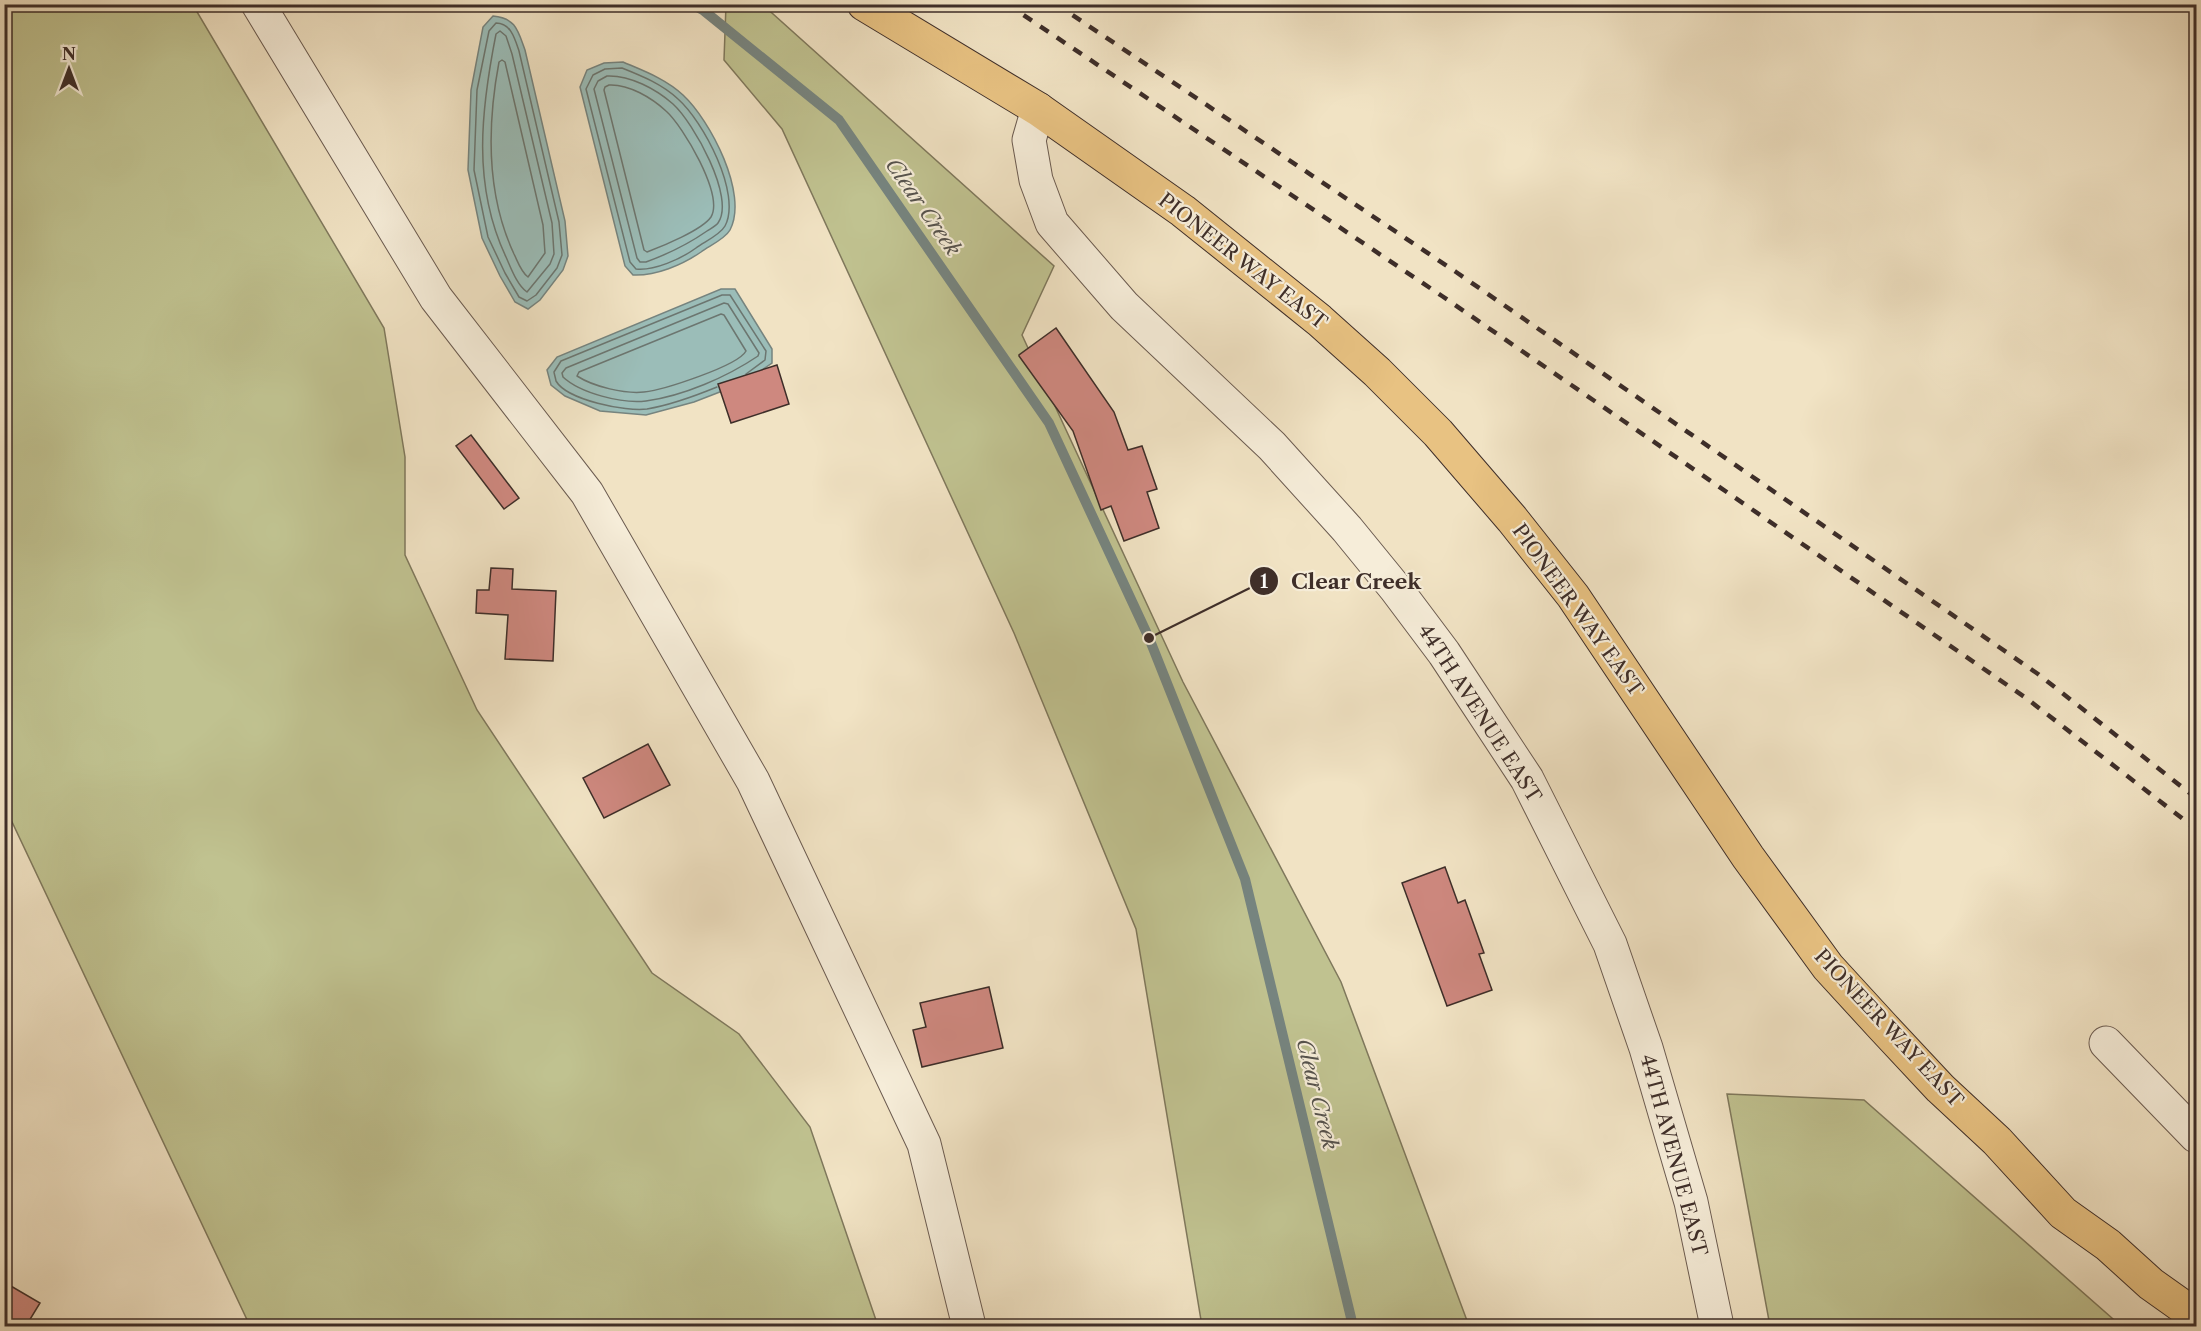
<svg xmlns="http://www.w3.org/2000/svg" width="2201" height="1331" viewBox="0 0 2201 1331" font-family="'Libre Caslon Text',serif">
<rect width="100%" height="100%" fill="#f1e3c4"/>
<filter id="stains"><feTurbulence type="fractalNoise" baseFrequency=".00333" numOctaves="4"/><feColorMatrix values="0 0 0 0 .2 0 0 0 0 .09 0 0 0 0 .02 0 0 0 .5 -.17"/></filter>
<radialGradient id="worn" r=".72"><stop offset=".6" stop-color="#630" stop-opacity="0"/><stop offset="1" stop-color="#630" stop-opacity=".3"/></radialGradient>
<path fill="#c0c290" stroke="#7f785c" stroke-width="1.5" d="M 4,5 L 193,5 L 384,328 L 405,457 L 405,555 L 477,710 L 652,973 L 739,1034 L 810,1127 L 878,1326 L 250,1326 L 5,807 Z
M 726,5 L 763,5 L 1054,266 L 1022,335 L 1183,682 L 1341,982 L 1469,1326 L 1202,1326 L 1136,929 L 1014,633 L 782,129 L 724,60 Z
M 1727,1094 L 1864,1100 L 2121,1326 L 1770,1326 Z"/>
<path fill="#9bbdb8" stroke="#76847f" stroke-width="1.5" d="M 493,16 C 516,18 518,31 525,50 L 565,221 L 568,256 L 563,270 L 540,300 L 528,309 L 515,302 L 500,276 L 482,238 L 468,170 L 471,90 L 483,27 Z
M 623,62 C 644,71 666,79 683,95 C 710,120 749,194 730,230 C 725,239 709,246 701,252 C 682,265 656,276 633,275 L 625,266 L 580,87 L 587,70 L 604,63 Z
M 721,289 L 735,289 L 772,349 L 772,363 L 743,383 L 694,402 L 646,415 L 600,411 L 565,396 L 551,385 L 547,370 L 557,357 Z"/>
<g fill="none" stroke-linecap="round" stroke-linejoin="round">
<path stroke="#6c7670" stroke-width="1.5" d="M 496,23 C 511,23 515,39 519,51 L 559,222 L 562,255 L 557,268 L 536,295 L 527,301 L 519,297 L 505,273 L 488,237 L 474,170 L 477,90 L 489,31 Z
M 500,31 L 506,36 L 512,54 L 552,223 L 554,254 L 550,264 L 527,292 C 517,285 511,268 506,257 C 472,185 481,110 496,34 Z
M 502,60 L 505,62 L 543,225 L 545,253 L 528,277 C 521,272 518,262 514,254 C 486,194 487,126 499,62 Z
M 622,68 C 642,76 662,84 678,99 C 703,121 742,194 725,226 C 720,235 704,242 696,248 C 681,259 654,271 636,269 L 630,262 L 586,89 L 593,75 L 605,69 Z
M 607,76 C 630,75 656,89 673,104 C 693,122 736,198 718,223 C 716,226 710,229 707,231 C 687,245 668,254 646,262 L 640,262 L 637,258 L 594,89 L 598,81 Z
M 609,85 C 629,84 652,98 666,111 C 683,126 724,195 711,217 C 702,230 663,246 647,252 L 644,250 L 604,90 L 605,87 Z
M 724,303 L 728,304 L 759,353 L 758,356 C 727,377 683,396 646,401 C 622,404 580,393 563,377 L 562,373 L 566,368 Z
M 721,314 L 724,315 L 746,351 C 738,366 663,390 644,392 C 625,394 594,387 577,376 L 579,372 Z
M 717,387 C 695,396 671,405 647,409 C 626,412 567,400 556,381 C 556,380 554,373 554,372 L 561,361 L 722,295 L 730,295 L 766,351 L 765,360 L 746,374"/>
<path stroke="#76847f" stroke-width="10" d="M 692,4 L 703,10 L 839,120 L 1049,423 L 1149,638 L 1245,879 L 1353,1326"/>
</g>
<path fill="#ce887f" stroke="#3e2e29" stroke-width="1.5" d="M 1056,328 L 1114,412 L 1128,450 L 1142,446 L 1157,489 L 1147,492 L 1159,528 L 1124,541 L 1111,506 L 1101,510 L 1073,431 L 1019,356 L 1019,355 Z
M 777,365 L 789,404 L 731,423 L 718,384 Z
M 471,435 L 519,498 L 504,509 L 456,446 Z
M 491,568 L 513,569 L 512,589 L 556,591 L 553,661 L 505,659 L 508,615 L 476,613 L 477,590 L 489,590 Z
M 648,744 L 670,785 L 604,818 L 583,778 Z
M 1445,867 L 1458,903 L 1465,900 L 1484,953 L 1479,954 L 1492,990 L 1447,1006 L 1402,883 Z
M 989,987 L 1003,1048 L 922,1067 L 913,1030 L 926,1027 L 920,1003 Z
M 4,1282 L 40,1303 L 26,1326 L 4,1326 Z"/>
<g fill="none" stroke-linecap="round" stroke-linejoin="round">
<defs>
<path id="minor" d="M 258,4 L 436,298 L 587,493 L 753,781 L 924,1144 L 969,1326
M 1038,109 L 1029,140 L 1036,180 L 1052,223 L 1124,306 L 1272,446 L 1347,529 L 1396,589 L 1444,653 L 1527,779 L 1610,944 L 1646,1048 L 1691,1202 L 1717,1326
M 2106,1043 L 2196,1136"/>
<path id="major" d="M 864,4 L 1038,109 L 1183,211 L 1319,320 L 1377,372 L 1438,433 L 1512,519 L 1573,596 L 1748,857 L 1828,967 L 1883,1027 L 1940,1088 L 1997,1141 L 2063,1213 L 2108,1245 L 2151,1284 L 2196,1316"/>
</defs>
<use href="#minor" stroke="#6b5b50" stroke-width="35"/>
<use href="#major" stroke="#3e2e29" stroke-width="35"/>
<use href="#minor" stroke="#f6edd9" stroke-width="33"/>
<use href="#major" stroke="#e8c282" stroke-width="33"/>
<path stroke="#3e2e29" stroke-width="4.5" stroke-dasharray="10 10" stroke-linecap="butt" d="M 1007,4 L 1442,296 L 2026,698 L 2196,829
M 1056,4 L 1456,272 L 2038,674 L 2196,798"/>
</g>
<g text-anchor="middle" stroke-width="4.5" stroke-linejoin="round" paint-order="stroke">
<g font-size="20" fill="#3e2e29" stroke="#f6edd9">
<text transform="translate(1243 261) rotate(38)" y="7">PIONEER WAY EAST</text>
<text transform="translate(1578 610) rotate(54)" y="7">PIONEER WAY EAST</text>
<text transform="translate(1480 713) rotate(57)" y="7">44TH AVENUE EAST</text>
<text transform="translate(1889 1028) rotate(47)" y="7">PIONEER WAY EAST</text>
<text transform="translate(1674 1155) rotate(75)" y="7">44TH AVENUE EAST</text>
</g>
<g font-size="21" font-style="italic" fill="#55524d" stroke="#f6edd9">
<text transform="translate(923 207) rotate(55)" y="7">Clear Creek</text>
<text transform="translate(1317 1094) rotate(76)" y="7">Clear Creek</text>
</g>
</g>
<path fill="none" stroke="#3e2e29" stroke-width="2" d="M1149 638L1264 581"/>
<g fill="#3e2e29" stroke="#f6edd9" stroke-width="2">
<circle cx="1149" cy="638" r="6"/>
<circle cx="1264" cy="581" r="15"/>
</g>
<g font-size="18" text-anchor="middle" font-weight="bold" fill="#fff">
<text x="1264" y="588">1</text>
</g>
<g font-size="21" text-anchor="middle" font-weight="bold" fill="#3e2e29" stroke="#f6edd9" stroke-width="4.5" stroke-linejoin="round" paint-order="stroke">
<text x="1356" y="589">Clear Creek</text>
</g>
<rect width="2201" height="1331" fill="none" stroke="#f1e3c4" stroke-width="24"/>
<rect x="6" y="6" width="2189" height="1319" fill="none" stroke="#3e2e29" stroke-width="3"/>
<rect x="12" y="12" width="2177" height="1307" fill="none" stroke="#3e2e29" stroke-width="1.5"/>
<g transform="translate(69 69)" stroke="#f6edd9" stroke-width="4.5" paint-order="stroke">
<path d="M0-4.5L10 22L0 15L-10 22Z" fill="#3e2e29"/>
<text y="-9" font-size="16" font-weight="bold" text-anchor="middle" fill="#3e2e29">N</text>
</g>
<rect width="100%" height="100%" filter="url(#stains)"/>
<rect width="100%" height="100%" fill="url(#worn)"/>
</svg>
